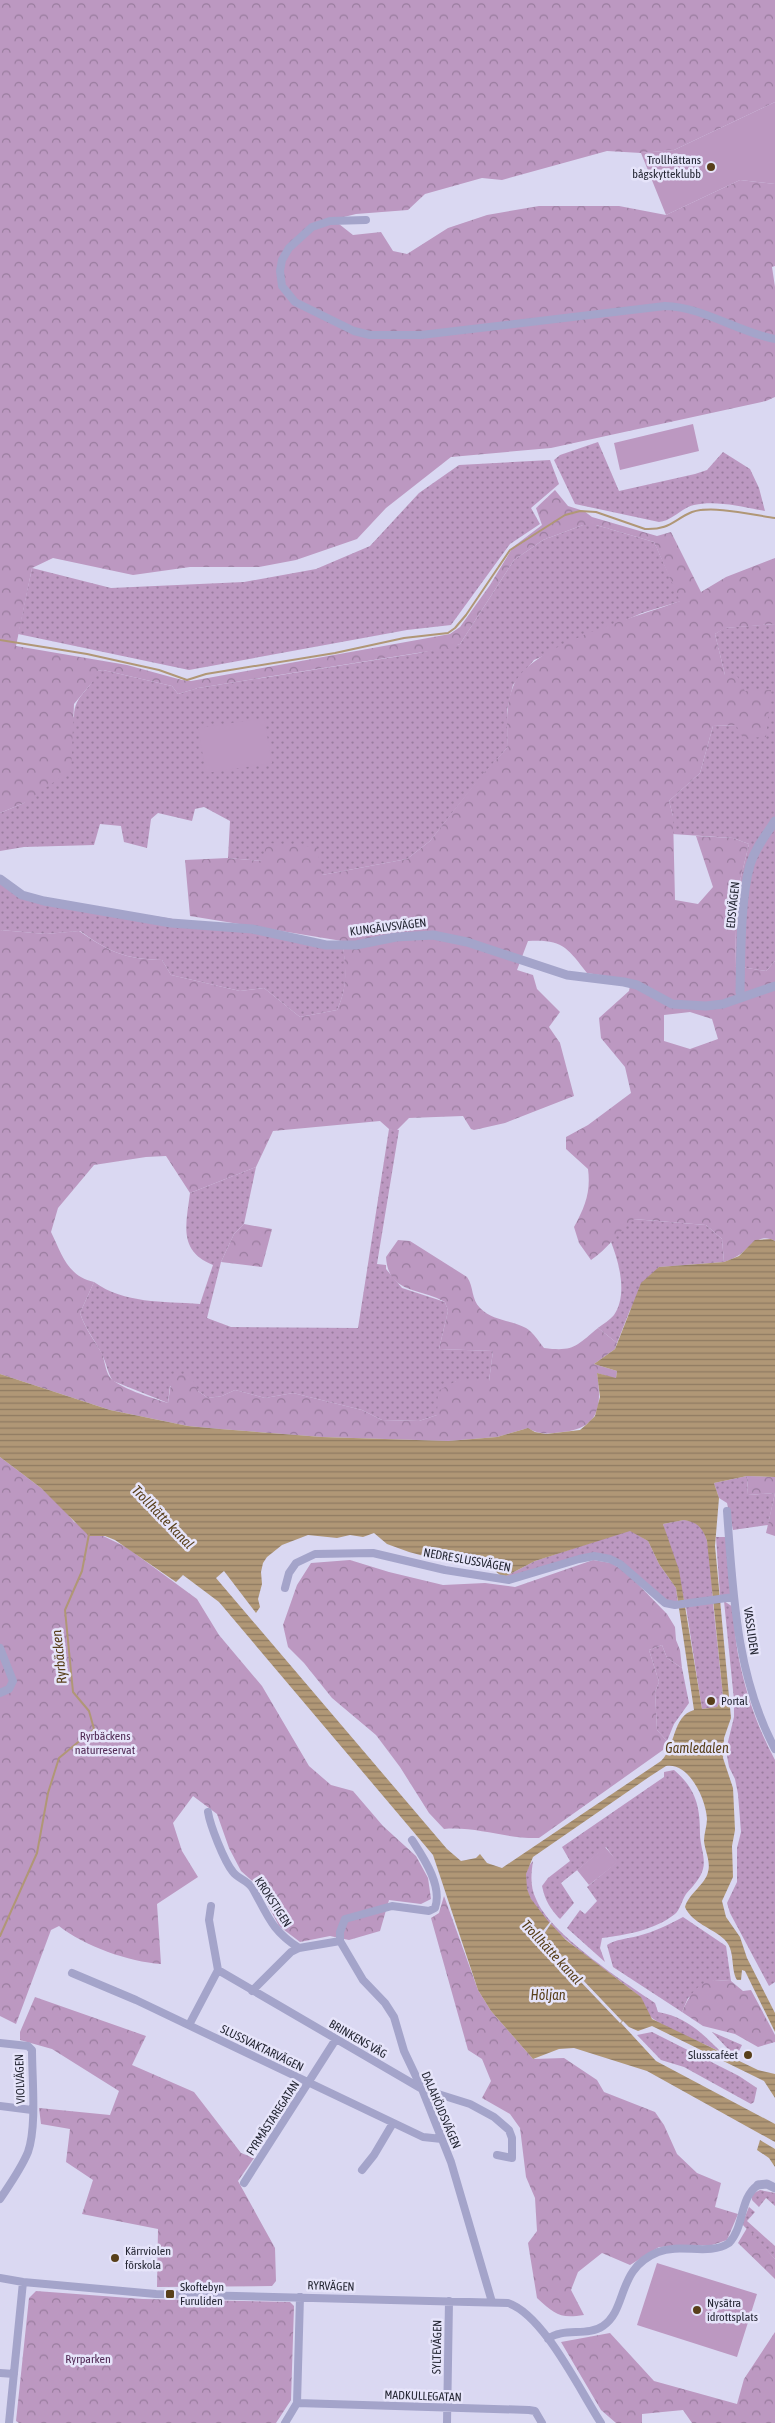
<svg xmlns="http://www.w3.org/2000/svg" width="775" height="2423" viewBox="0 0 775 2423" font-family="'Asap Condensed',sans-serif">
<defs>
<pattern id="grass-dots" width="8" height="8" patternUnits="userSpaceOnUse" patternTransform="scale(1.25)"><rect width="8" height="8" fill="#bc98c1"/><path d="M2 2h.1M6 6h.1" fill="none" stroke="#997c9e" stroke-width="1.8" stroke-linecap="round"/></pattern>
<pattern id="forest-crowns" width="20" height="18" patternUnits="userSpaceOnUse" patternTransform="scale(1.25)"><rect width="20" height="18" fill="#bc98c1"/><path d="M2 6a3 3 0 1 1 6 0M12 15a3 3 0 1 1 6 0" fill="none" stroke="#997c9e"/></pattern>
<pattern id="water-rules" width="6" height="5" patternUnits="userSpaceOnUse" patternTransform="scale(1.25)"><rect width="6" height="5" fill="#b09776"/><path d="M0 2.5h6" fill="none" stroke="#8f7b62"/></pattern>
</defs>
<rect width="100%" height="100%" fill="#dad8f2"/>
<path fill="url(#grass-dots)" d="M 598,442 L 619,491 L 695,474 L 707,470 L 723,452 L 750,469 L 759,488 L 765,511 C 742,507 717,500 694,505 C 681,508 672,521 659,522 L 575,504 L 554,460 L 560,455 Z
M 550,460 L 559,484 L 531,508 L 540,524 L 510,544 L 451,625 L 407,630 L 189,670 L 18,634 L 32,568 L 111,588 L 244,582 L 316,569 L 370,546 L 419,493 L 459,465 Z
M 583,525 L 596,525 L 654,542 L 681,601 L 642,613 L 534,660 L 513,685 L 507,710 L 508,747 L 480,778 L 430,841 L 407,859 L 322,875 L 262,861 L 228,858 L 230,821 L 204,807 L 195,809 L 192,821 L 158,813 L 151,819 L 147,848 L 124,842 L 121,826 L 100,824 L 94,845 L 24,847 L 0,851 L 0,813 L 24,803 L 74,716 C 74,694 92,691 96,671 L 103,670 L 172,686 L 178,694 L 198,688 L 419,653 L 460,644 L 514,560 L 543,540 Z
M 775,624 L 775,961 L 766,971 L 735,966 L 737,893 L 749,844 L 733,838 L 672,834 L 673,816 L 669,801 L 700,773 L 713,726 L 736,725 L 745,691 L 725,675 L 715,634 L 724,628 Z
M 0,882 L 22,897 L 250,930 L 343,947 C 347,970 347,989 337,1010 L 300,1017 L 264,988 L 240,991 L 171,975 L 162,960 C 125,959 109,952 80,931 L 46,934 L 0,930 Z
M 389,1129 L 399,1130 L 377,1264 L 386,1265 L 386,1269 L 402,1288 L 445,1302 L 448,1311 L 439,1349 L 493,1351 L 489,1381 L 456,1381 L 437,1415 L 419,1421 L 382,1420 L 362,1410 L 293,1393 L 265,1398 L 235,1390 L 222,1396 L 208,1398 L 198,1391 L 170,1386 L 168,1403 L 113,1381 C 107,1372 107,1364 102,1355 C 95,1339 86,1331 80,1313 L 94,1282 C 125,1304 162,1301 200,1304 L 213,1265 C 178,1251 186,1225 190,1193 L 256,1167 L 244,1224 L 234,1234 L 221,1262 L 207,1318 L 231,1327 L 358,1328 Z
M 633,1219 L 706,1225 L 722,1239 L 724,1262 L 659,1267 L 630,1310 L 617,1343 L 598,1328 C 603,1324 610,1320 614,1315 C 628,1295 619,1262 611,1242 L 617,1233 Z
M 747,1476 L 748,1495 L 775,1493 L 768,1525 L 733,1530 L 727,1503 L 719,1498 L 714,1483 Z
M 684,1520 C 690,1521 697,1522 701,1528 C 712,1541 711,1580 713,1598 L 685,1603 L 663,1524 Z
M 630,1530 L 648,1541 L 659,1564 L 676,1588 L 678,1603 L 671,1605 L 620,1564 L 594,1556 L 516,1579 L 506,1576 L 535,1561 Z
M 716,1537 L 726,1537 L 731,1581 L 730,1595 L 720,1596 Z
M 724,1601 L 733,1607 C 735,1623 735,1638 738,1654 C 745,1691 757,1727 775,1760 L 775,1982 L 769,1986 L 730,1913 L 727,1903 L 737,1882 L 737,1848 L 741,1832 L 738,1794 L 735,1779 L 729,1767 L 726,1750 L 734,1717 L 734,1700 Z
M 713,1603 L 723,1696 L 717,1707 L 702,1709 L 686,1607 Z
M 662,1645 L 667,1658 L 682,1668 L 689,1703 L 674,1724 L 667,1741 L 657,1730 L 655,1692 L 659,1682 L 649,1650 Z
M 674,1770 C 696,1789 700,1806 700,1834 C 700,1845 706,1859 703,1869 C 701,1878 692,1887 686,1894 C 682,1900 680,1910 675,1914 C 655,1930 626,1935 602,1938 L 600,1948 L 605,1962 L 567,1928 L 580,1910 L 585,1914 L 597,1901 L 587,1887 L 617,1862 L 606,1847 L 561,1883 L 574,1903 L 560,1919 C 550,1909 545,1900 542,1886 L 548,1878 L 570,1861 L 562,1847 L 664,1777 L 664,1772 Z
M 533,1861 C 531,1875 530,1886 536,1899 C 550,1934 623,1981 655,2003 L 658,2012 C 686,2017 701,2032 721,2052 C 701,2042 670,2031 652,2018 C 645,2013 645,2002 639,1996 C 615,1973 494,1904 533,1861 Z
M 683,1917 L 726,1946 L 731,1981 L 714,1980 L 688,1998 L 682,2012 L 613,1967 L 607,1945 C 616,1939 627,1939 638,1936 C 654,1932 668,1925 683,1917 Z
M 652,2032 L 739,2076 L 757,2088 L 754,2102 L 751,2104 L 684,2067 L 661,2060 L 637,2035 Z
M 712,2032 L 742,2045 L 737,2055 L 728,2049 Z
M 760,2190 L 775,2193 L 775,2206 L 766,2198 L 759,2207 L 752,2200 L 752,2194 Z
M 749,2207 L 755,2212 L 747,2221 L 775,2246 L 775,2259 L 742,2224 Z"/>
<path fill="url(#forest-crowns)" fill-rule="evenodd" d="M 0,0 L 775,0 L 775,102 L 674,150 L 641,153 L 607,151 L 502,180 L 482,178 L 425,194 L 408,210 L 356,214 L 340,218 L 339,224 L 353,235 L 381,232 L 393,251 L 407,254 L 448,228 L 487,215 L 539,206 L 619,206 L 666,215 L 740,180 L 775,184 L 775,266 L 772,267 L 775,287 L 775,397 L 766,401 L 551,448 L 451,457 L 386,508 L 357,539 L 296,560 L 259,567 L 190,567 L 133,575 L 53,558 L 32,568 L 16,646 L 127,665 L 182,680 L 191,681 L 450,634 L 460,627 L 490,585 L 513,547 L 542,525 L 536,508 L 555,490 L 568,506 L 584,511 L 592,517 L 657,536 L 671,532 L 701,592 L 726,577 L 775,558 L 775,624 L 725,628 L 715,634 L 725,675 L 736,674 L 745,691 L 771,690 L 766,737 L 743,738 L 736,725 L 713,726 L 700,773 L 669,801 L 673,816 L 675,900 L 698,904 L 713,887 L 696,836 L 733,838 L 749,844 L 737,893 L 735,966 L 766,971 L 775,961 L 775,1241 C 759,1232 751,1247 739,1255 C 735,1258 729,1260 724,1262 L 722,1239 L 706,1225 L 634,1219 C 618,1232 608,1249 591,1260 L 579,1243 L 574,1227 C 585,1207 591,1192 588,1169 L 566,1149 L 566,1137 L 588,1125 L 631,1093 L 625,1067 L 601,1038 L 599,1018 L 629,991 L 631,980 L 587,973 C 567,947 562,939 528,941 L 517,970 L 533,975 L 537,989 L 560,1012 L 549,1027 L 560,1043 L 574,1096 L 505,1123 L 474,1130 L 471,1129 L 463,1116 L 409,1118 L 396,1131 L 389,1129 L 380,1121 L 273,1131 L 256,1167 L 190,1193 L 166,1156 L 146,1157 L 94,1165 L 58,1208 L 51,1232 C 62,1254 67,1276 94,1282 L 80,1313 C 85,1329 94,1339 102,1354 C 105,1361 105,1369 109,1376 C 117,1388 153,1398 168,1403 L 172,1376 L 190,1374 L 198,1391 L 208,1398 L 222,1396 L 235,1390 L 265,1398 L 293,1393 L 362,1410 L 382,1420 L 419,1421 L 437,1415 L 438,1391 L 456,1381 L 489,1381 L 493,1351 L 439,1349 L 448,1311 L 445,1302 C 421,1288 388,1294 386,1257 L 398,1240 L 410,1241 L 467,1277 C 474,1287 471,1299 480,1308 C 493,1321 511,1320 526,1328 C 533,1332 539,1342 544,1348 C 574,1352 576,1346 598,1328 L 617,1343 L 615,1349 L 594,1364 L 617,1371 L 616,1379 L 597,1373 C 602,1406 600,1428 562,1432 C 549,1434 539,1435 528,1428 L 497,1437 L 448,1441 L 322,1437 L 220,1429 L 188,1426 L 110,1410 L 0,1374 L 0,930 L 46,934 L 79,931 C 110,952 124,959 162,960 L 171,975 L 240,991 L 264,988 L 300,1017 L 337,1010 C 348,987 346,966 342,941 L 190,916 L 185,860 L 228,858 L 262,861 L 267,843 L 317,847 L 322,875 L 407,859 L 430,841 L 480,777 L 508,747 C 507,727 505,706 513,687 C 530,643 639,617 680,601 L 654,542 L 596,525 L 583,525 L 543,540 L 514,560 L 460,644 L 449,648 L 198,688 L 178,694 L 172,686 L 103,670 L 97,671 L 94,680 L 74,704 L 71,770 L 24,803 L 0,813 ZM 690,1012 L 712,1019 L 718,1039 L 690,1049 L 664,1041 L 664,1015 Z
M 244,1224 L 272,1229 L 262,1267 L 221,1262 L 234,1234 Z
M 0,1457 L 41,1488 L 62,1507 L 74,1522 L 126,1547 L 197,1599 L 219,1635 L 262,1686 L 309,1766 L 331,1785 L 353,1791 L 383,1826 L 416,1856 L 428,1878 L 431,1899 L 421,1904 L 389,1900 L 380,1931 L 349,1940 L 330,1936 L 300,1942 L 279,1926 L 257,1885 L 241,1871 L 229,1848 L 217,1814 L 193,1796 L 173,1823 L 182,1851 L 198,1877 L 157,1904 L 161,1964 C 129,1962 84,1946 59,1926 L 51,1930 L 16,2024 L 0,2016 Z
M 747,1476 L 775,1477 L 775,1536 L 766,1533 L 775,1493 L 748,1495 Z
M 350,1560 L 389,1572 L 443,1585 L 485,1583 L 515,1587 L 593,1560 L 611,1563 L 626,1572 L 667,1614 L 675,1627 L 676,1640 L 680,1650 L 682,1668 L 667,1658 L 662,1645 L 649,1650 L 659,1682 L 655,1692 L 657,1730 L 667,1741 L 663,1750 L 539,1838 C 506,1839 476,1826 444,1829 L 429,1813 L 400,1767 L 376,1735 L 332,1698 L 304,1663 L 288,1647 L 283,1625 L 297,1585 L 311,1563 Z
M 444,1896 L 478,1990 L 491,2011 L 533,2059 L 564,2058 L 597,2080 L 604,2092 L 655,2112 L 664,2125 L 677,2154 L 697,2173 L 721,2183 L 715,2207 L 738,2214 L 727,2240 L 712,2245 L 659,2247 L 630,2265 L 602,2253 L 578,2272 L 571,2290 L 584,2315 C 559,2319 555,2314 537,2298 L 528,2243 L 537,2231 L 535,2198 L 526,2177 L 520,2128 L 510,2114 L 482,2098 L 491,2081 L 482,2059 L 468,2050 L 431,1918 L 439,1913 Z
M 714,1980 L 731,1981 L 743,1991 L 751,1990 L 775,2035 L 775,2042 L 758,2047 L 735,2034 L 703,2026 L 682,2012 C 689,1997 696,1983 714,1980 Z
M 35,1997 L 146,2036 L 132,2065 L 194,2092 L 241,2153 L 254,2158 L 238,2181 L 275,2248 L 276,2281 L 272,2286 L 157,2287 L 158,2229 L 82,2214 L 93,2180 L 66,2162 L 70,2129 L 41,2124 L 39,2108 L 110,2115 L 119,2091 L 52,2049 L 20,2040 L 20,2032 Z
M 747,2228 L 775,2259 L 775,2279 L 738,2243 Z
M 36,2291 L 143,2299 L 290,2302 L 294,2306 L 291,2400 L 276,2423 L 19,2423 L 16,2421 L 29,2298 Z
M 775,2332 L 775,2423 L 692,2423 L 683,2410 L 642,2414 L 642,2423 L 616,2423 L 601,2410 L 561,2342 L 610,2333 L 654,2381 L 737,2404 L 744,2379 Z"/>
<path fill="#bc98c1" d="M 775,102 L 775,184 L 740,180 L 666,215 L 641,153 L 674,150 Z
M 693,424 L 699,451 L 620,470 L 614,443 Z
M 264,718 L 272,763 L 206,773 L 198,728 Z
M 605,1847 L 618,1862 L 589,1885 L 577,1870 Z
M 657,2263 L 757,2294 L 737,2357 L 637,2325 Z"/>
<path fill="url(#water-rules)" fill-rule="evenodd" d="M 771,1239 L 775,1241 L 775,1477 L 747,1476 L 714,1483 L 719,1498 L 715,1546 L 731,1718 L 724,1738 L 723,1758 L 733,1788 L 735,1830 L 732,1846 L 733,1877 L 722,1901 L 726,1917 L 740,1937 L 747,1958 L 775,2013 L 775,2032 L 745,1971 L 742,1970 L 741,1980 L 737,1980 C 730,1968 736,1950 724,1939 C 712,1928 692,1923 685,1907 C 689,1893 705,1885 708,1872 C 711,1862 705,1851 704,1841 C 704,1833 707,1826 707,1819 C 706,1799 689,1762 666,1766 L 649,1777 L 533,1857 L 526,1874 L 527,1889 L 531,1899 L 548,1921 L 566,1940 L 641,1997 L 652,2019 L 758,2070 L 775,2074 L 775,2098 L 764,2081 L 652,2026 L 638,2031 L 629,2027 L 623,2021 L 621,2023 L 656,2061 L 775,2124 L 775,2142 L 647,2071 L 574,2048 L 559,2049 L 533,2059 L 491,2011 L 478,1990 L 433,1855 L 219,1602 L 183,1575 L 176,1582 L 115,1540 L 105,1536 L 89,1536 L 41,1488 L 0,1457 L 0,1374 L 110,1410 L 188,1426 L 220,1429 L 322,1437 L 448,1441 L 497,1437 L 528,1428 L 535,1432 L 546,1434 L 580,1430 L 587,1424 L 595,1416 L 600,1397 L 597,1373 L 616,1378 L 617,1371 L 594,1364 L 615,1349 L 641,1283 L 659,1267 L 724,1262 L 739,1256 L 755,1240 ZM 684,1520 C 697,1522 703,1528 707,1541 L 723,1696 L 717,1707 L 702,1709 L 679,1570 L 663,1524 ZM 630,1531 L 648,1541 L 659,1564 L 676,1588 L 694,1710 C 672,1716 676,1747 661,1761 L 502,1868 L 487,1863 L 480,1854 L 476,1858 L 461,1861 L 447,1849 L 216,1578 L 224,1571 L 256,1613 L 260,1607 L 258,1599 L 262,1584 L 261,1572 L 263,1563 L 267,1557 L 282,1545 L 308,1535 L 337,1538 L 350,1535 L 363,1537 L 374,1533 L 387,1544 L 409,1552 L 454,1564 L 469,1563 L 469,1558 L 483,1561 L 500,1575 L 506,1576 L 535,1561 Z
M 760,2140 L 775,2149 L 775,2167 L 769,2158 L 757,2150 Z"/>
<path fill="#dad8f2" d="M 551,1921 L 552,1922 L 542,1937 L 622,2021 L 620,2023 L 538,1937 Z"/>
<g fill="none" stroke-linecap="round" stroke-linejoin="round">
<path stroke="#b09776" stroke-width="2" d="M 0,640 L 87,654 L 159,670 L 187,680 L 206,674 L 335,653 L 404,638 L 448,633 L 455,628 L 466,615 L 510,550 L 565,515 L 580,511 L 596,512 L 645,529 C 670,530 673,520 692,512 C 713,505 753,515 775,518
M 0,1936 L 37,1853 L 48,1793 L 59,1758 L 94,1729 L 89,1711 L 73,1692 L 65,1610 L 82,1571 L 89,1534"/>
<path stroke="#a4a4ca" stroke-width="8" d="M 366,220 L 330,221 L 312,227 L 289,248 L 282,260 L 280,271 L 282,286 L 295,302 L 354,331 L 370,335 L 421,335 L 665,306 C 704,307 737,332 775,339
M 727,1511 C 733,1592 736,1676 775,1749
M 285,1588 L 289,1573 L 296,1563 L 315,1554 L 373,1553 L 445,1570 L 509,1580 L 579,1559 L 594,1556 L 610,1559 L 620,1564 L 665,1603 L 675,1605 L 734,1597
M 0,1648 L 13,1681 L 9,1689 L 0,1693
M 208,1812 C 210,1825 224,1861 233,1872 C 238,1879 248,1880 253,1889 C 268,1916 272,1931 299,1948
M 211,1906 L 209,1920 L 218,1970 L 422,2089 L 470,2104 L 494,2117 L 509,2130 L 512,2138 L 512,2158 L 497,2155
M 340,1941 L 363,1980 L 385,2003 L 394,2017 L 404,2051 L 422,2089 L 451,2162 L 492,2302
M 340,1941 L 340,1932 L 345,1919 L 392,1906 L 429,1911 L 435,1908 C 443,1886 423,1857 412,1840
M 72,1973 L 136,2000 L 423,2137 L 442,2139
M 252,1991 L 291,1952 L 299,1948 L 340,1941
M 189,2025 L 218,1970
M 0,2043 L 28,2046 L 32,2050 C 32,2079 37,2126 28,2152 C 21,2169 10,2184 0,2199
M 0,2106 L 32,2110
M 362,2170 L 374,2155 L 393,2123
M 244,2183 L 336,2039
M 0,2278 L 23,2282 L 156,2294 L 508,2303 C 544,2315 580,2391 601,2423
M 548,2339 C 563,2327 587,2337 603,2326 C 628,2309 616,2269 658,2252 C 681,2243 709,2256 729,2243 C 745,2226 739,2198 758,2185
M 0,2373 L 14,2374
M 297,2403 L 529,2410 L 535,2411 L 542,2423
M 9,2423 L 23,2282
M 285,2423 L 297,2403 L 300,2297
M 447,2423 L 449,2301"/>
<path stroke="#a4a4ca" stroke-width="9" d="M 0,879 L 22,895 L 44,901 L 171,923 L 252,929 L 326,945 L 356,945 L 396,937 L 433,935 L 467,942 L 567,975 L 624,982 L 637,985 L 672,1004 L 706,1006 L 723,1004 L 775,986
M 742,997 L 740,992 C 741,954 740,900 750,865 C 755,848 766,835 775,821
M 758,2185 L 767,2184 L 775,2188"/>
</g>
<g fill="#583f1a" stroke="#e6e4fa" stroke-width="2">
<circle cx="711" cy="167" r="5"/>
<circle cx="711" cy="1701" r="5"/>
<circle cx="748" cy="2055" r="5"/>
<circle cx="115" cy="2258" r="5"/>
<rect x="165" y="2289" width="10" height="10" rx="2.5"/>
<circle cx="697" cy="2310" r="5"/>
</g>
<g text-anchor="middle" stroke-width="5" stroke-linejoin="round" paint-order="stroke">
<g font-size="12" fill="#262835" stroke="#e6e4fa" text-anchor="start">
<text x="701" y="164" text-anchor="end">Trollhättans<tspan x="701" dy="14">bågskytteklubb</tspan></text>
<text x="721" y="1705">Portal</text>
<text x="738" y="2059" text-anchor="end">Slusscaféet</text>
<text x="125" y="2255">Kärrviolen<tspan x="125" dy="14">förskola</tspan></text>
<text x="180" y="2291">Skoftebyn<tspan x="180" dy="14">Furuliden</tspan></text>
<text x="707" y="2307">Nysätra<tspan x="707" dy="14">idrottsplats</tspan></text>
</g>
<g font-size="12" fill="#262835" stroke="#e6e4fa">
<text transform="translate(733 905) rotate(-84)" y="4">EDSVÄGEN</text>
<text transform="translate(388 927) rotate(-7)" y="4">KUNGÄLVSVÄGEN</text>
<text transform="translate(467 1560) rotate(10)" y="4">NEDRE SLUSSVÄGEN</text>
<text transform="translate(751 1631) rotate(82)" y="4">VASSLIDEN</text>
<text transform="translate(273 1902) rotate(57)" y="4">KROKSTIGEN</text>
<text transform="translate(358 2039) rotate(30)" y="4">BRINKENS VÄG</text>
<text transform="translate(262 2048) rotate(26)" y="4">SLUSSVAKTARVÄGEN</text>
<text transform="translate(20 2079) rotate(-92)" y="4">VIOLVÄGEN</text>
<text transform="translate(441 2110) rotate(67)" y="4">DALAHÖJDSVÄGEN</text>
<text transform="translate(273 2118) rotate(-57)" y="4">FYRMÄSTAREGATAN</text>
<text transform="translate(331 2286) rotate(2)" y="4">RYRVÄGEN</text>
<text transform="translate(437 2347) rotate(-89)" y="4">SYLTEVÄGEN</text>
<text transform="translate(423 2396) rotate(2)" y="4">MADKULLEGATAN</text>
</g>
<g font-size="12" fill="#502954" stroke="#e6e4fa">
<text x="105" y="1740">Ryrbäckens<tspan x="105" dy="14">naturreservat</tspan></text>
<text x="88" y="2363">Ryrparken</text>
</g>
<g font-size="14" font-style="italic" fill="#583f1a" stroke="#e6e4fa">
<text transform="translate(163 1517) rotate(46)" y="5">Trollhätte kanal</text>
<text transform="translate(59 1657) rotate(-96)" y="5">Ryrbäcken</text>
<text x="697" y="1753">Gamledalen</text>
<text transform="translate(552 1952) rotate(47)" y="5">Trollhätte kanal</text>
<text x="548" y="2000">Höljan</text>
</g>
</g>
</svg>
